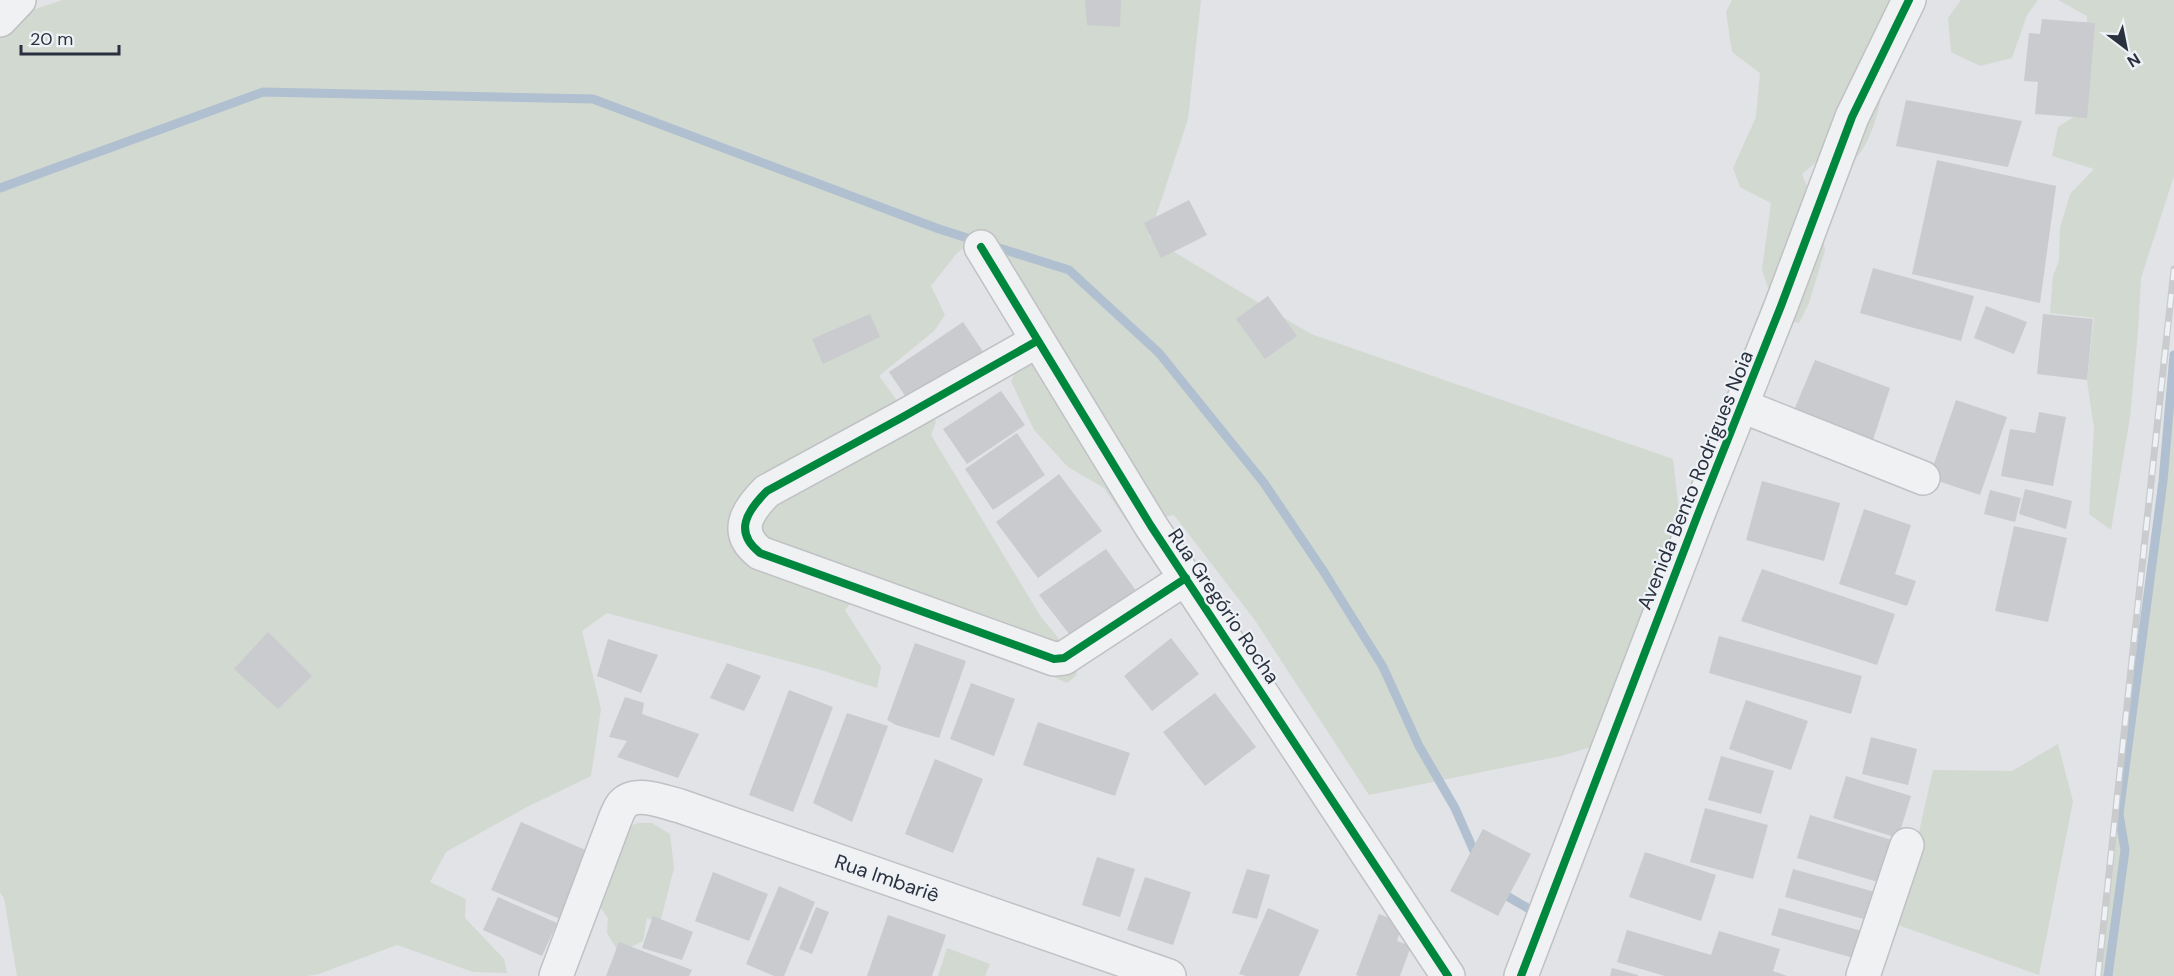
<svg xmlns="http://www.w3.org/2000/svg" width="2174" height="976" viewBox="0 0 2174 976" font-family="'DM Sans',sans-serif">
<rect width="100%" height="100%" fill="#e1e3e6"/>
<path fill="#d2d9d1" d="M 63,0 L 1201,0 L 1188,119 L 1149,237 L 1311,334 L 1673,459 L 1680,521 L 1601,744 L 1561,756 L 1369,795 L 1254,619 L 1174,515 L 1128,523 L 1104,488 L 1068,467 L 1034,430 L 1011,381 L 1044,315 L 985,230 L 956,254 L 931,286 L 945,315 L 934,331 L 879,376 L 907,414 L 929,414 L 936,422 L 931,435 L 1041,617 L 1079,663 L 1076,676 L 1067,683 L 860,592 L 845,610 L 881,667 L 877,688 L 818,669 L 607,613 L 582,631 L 601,709 L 591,776 L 525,808 L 446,852 L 430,882 L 466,899 L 465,918 L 504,959 L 507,973 L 473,972 L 397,945 L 319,974 L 307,976 L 17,976 L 4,898 L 0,893 L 0,33 L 26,12 Z
M 1732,0 L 1896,0 L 1892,12 L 1867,46 L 1886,76 C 1880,103 1872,152 1846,166 L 1820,159 L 1802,174 L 1818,213 L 1825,250 L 1809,303 L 1799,323 L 1778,318 L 1762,270 L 1771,203 L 1740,187 L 1733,168 L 1756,117 L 1760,73 L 1732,52 L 1726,12 Z
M 1961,0 L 2038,0 L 2027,15 L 2012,58 L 1980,66 L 1951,52 L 1948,18 Z
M 2058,0 L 2174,0 L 2174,176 L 2141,278 L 2138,331 L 2130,417 L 2111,530 L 2089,514 L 2094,428 L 2087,381 L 2094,318 L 2050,313 L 2053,276 L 2059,261 L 2060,228 L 2070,194 L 2094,169 L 2052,156 L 2058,127 L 2083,111 L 2088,67 L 2087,16 Z
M 2174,370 L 2174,976 L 2100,976 L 2133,681 Z
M 2058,744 L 2073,801 L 2039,975 L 1898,925 L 1933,770 L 2012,771 Z
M 638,823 L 652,823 L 670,834 L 674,868 L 660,923 L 647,918 L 643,941 L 619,953 L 607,933 L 608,918 L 600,907 L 602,885 L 619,830 Z
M 947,948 L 990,964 L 985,976 L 938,976 Z"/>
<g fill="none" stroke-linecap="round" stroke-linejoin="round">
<path stroke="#b0c0d0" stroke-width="9" d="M 0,188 L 263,92 L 593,99 L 939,229 L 1069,270 L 1159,353 L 1264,483 L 1324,572 L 1383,667 L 1419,746 L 1455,808 L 1477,858
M 1500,892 L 1531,910
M 2108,976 L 2125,850 L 2119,814 L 2163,481 L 2174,355"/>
</g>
<path fill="#c9cbce" d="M 1085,0 L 1121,0 L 1120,27 L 1087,25 Z
M 2042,19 L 2095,23 L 2087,118 L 2035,114 L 2038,82 L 2024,81 L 2029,33 L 2040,34 Z
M 1906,100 L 2022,121 L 2008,167 L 1896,146 Z
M 1937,160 L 2056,186 L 2040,303 L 1912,274 Z
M 1189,200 L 1207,235 L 1161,258 L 1144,223 Z
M 1873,268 L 1974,296 L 1961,341 L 1860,313 Z
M 1268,296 L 1297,336 L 1265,359 L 1236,319 Z
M 1986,306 L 2027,322 L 2014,354 L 1974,338 Z
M 870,314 L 880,337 L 823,364 L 812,339 Z
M 2043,314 L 2093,319 L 2087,380 L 2037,374 Z
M 963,322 L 984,353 L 910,403 L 889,372 Z
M 1815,360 L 1890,388 L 1869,452 L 1789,422 Z
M 1001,391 L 1025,425 L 967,464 L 943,429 Z
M 1956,400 L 2007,417 L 1980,495 L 1929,478 Z
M 2039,412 L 2066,417 L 2053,486 L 2001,476 L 2010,429 L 2035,433 Z
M 1017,433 L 1045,475 L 993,510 L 965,469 Z
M 1059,474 L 1102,531 L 1038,578 L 996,522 Z
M 1762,481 L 1840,503 L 1824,561 L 1746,540 Z
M 2025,489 L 2072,501 L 2066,529 L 2019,514 Z
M 1990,490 L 2021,498 L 2015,522 L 1984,514 Z
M 1864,509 L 1911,525 L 1895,574 L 1916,581 L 1907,606 L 1839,584 Z
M 2014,526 L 2067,538 L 2048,622 L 1995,611 Z
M 1106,549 L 1142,599 L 1076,643 L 1039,595 Z
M 1762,569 L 1895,614 L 1877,665 L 1741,621 Z
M 268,632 L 312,676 L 278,709 L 234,669 Z
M 1719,636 L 1862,676 L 1851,714 L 1709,673 Z
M 1171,638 L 1199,674 L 1152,711 L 1124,676 Z
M 608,639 L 658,655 L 641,693 L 597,676 Z
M 915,643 L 966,661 L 939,738 L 896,725 L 887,720 Z
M 727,663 L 761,676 L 744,711 L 710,698 Z
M 971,683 L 1015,699 L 994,756 L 950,739 Z
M 789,690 L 833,707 L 793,812 L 749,795 Z
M 1215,693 L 1256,747 L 1205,786 L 1163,732 Z
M 625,697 L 644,703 L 642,714 L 699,734 L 678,778 L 617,757 L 627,741 L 609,737 Z
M 1746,700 L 1808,721 L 1791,770 L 1729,749 Z
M 847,713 L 888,726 L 852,822 L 813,803 Z
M 1038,722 L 1130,753 L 1115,796 L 1023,765 Z
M 1871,737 L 1917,749 L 1908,785 L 1862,774 Z
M 1721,756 L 1774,771 L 1761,814 L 1708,800 Z
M 935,759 L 983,779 L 953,853 L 905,834 Z
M 1846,776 L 1911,796 L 1898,838 L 1833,818 Z
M 1705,808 L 1768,825 L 1753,879 L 1690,862 Z
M 1810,815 L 1892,840 L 1878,882 L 1797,858 Z
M 521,822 L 590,852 L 560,919 L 491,890 Z
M 1483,829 L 1531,854 L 1498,916 L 1450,891 Z
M 1645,852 L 1716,875 L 1701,921 L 1629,897 Z
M 1097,857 L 1135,869 L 1120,917 L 1082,905 Z
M 1247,869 L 1270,875 L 1257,919 L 1232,913 Z
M 1793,869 L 1875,892 L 1867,920 L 1785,897 Z
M 713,872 L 768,894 L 749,941 L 695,921 Z
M 1145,877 L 1191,892 L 1173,945 L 1127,930 Z
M 779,886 L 815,902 L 784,976 L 774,976 L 746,964 Z
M 498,897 L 557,923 L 542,956 L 483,930 Z
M 816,907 L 829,912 L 812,954 L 799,949 Z
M 1268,908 L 1319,930 L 1299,976 L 1246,976 L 1239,974 Z
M 1779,908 L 1869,933 L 1861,960 L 1771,935 Z
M 1379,914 L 1403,923 L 1397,941 L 1411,946 L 1400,976 L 1359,976 L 1356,975 Z
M 888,915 L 946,935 L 932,976 L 867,976 Z
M 653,916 L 693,932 L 682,960 L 642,948 Z
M 1627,930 L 1711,955 L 1719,931 L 1780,949 L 1773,971 L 1787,976 L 1665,976 L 1617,962 Z
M 619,942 L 692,970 L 689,976 L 606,976 Z
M 1612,968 L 1638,975 L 1638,976 L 1610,976 Z"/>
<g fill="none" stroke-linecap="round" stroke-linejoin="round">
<defs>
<path id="minor" d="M 0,20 L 19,0
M 981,247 L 1151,526 L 1448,976
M 1037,341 L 901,418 L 767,491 C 747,511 733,532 760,553 L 1054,659 L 1064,658 L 1186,578
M 1742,406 L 1923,478
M 556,976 L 614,822 C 616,817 619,808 623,804 C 636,790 664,802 680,806 L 1169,976
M 1863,976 L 1907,845"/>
<path id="tertiary" d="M 1521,976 L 1698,514 L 1781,306 L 1852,117 L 1909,0"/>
</defs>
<use href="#minor" stroke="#bfc1c4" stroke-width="36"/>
<use href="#tertiary" stroke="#bfc1c4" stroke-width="36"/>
<use href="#minor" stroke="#f0f1f2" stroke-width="33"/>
<use href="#tertiary" stroke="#f0f1f2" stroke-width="33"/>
<defs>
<path id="rail" d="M 2098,976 L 2174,269"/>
</defs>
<use href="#rail" stroke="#c9cbcd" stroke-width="7"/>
<use href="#rail" stroke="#eef1f5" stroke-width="4.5" stroke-dasharray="14" stroke-linecap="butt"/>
<defs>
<path id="cycleway" d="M 981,247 L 1151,526 L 1448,976
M 1037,341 L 901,418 L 767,491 C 747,511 733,532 760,553 L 1054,659 L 1064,658 L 1186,578
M 1521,976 L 1698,514 L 1781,306 L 1852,117 L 1909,0"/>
</defs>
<use href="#cycleway" stroke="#eef1f5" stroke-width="11"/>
<use href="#cycleway" stroke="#00873e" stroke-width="8"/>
</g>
<g text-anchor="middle" stroke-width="4.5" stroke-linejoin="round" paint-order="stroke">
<g font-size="20" fill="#29313e" stroke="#eef1f5">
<text transform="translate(1695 480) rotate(-68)" y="7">Avenida Bento Rodrigues Noia</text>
<text transform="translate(1224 606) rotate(56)" y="7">Rua Gregório Rocha</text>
<text transform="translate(887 878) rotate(19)" y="7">Rua Imbariê</text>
</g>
</g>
<g transform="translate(2126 48) rotate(148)" stroke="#eef1f5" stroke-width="4.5" paint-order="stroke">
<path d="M0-4.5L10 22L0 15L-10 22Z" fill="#29313e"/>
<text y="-9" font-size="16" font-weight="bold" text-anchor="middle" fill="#29313e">N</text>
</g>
<path d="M21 45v9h98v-9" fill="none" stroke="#29313e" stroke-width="3"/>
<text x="30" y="45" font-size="18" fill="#29313e" stroke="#eef1f5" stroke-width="4.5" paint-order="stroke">20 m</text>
</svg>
